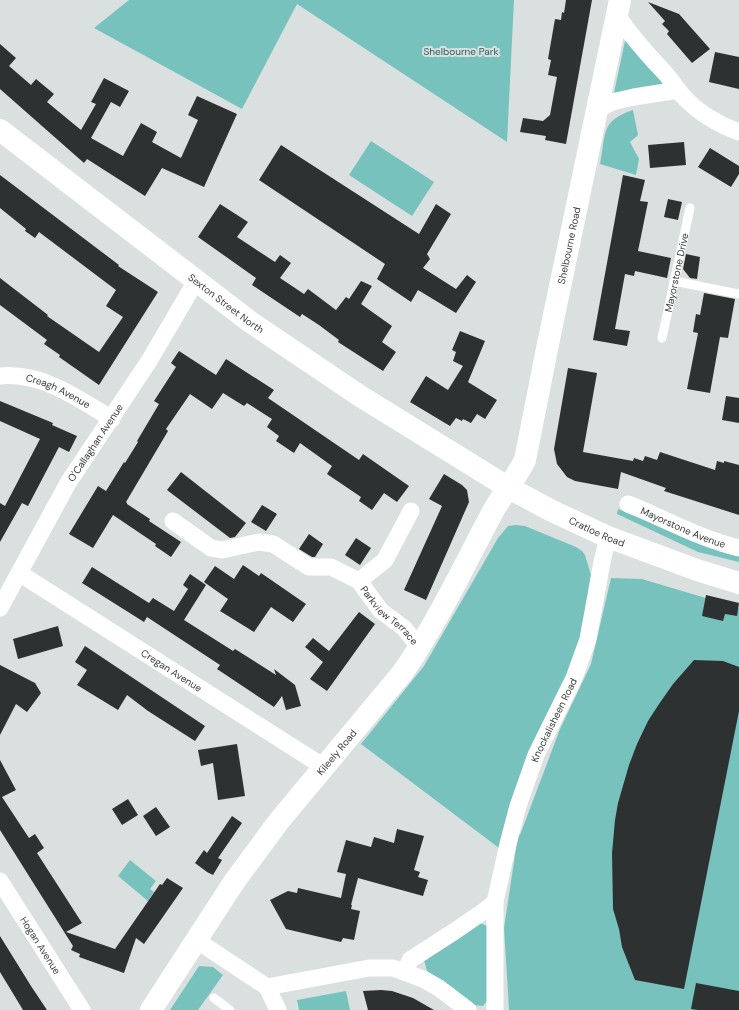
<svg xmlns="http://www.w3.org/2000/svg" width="739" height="1010" viewBox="0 0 739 1010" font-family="'DM Sans',sans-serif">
<rect width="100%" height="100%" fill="#dae0df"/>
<path fill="#78c2be" d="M 129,0 L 514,0 L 507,142 L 297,4 L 242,109 L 94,28 Z
M 625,41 L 629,42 L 661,77 L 663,84 L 614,93 Z
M 633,110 L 638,135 L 630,142 L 639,159 L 636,175 L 600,164 C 606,134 600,121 633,110 Z
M 371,141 L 434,182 L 412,216 L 349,175 Z
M 618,509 L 711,546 L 739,554 L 739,562 L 698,552 L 617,514 Z
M 516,525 L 525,526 L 576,547 L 582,551 L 585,555 L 591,575 L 583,634 L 499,848 L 361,744 L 424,666 L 498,538 L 508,526 Z
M 611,578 L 642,579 L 739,608 L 739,1010 L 509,1010 L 504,928 L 518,835 L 520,835 L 560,729 L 591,664 Z
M 130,860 L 156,881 L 150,889 L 154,892 L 148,901 L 118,876 Z
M 480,923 L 487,926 L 487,1001 L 483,1006 L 474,1005 L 452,988 L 427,971 L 424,960 Z
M 199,966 L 213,967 L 223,975 L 198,1010 L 170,1010 Z
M 346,991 L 350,1010 L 299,1010 L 297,1000 Z"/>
<path fill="#2d3131" d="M 566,0 L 592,0 L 566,144 L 545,140 L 546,136 L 520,132 L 523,118 L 543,121 L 550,115 L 557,77 L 548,75 L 551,60 L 548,59 L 555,19 L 561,20 L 562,12 L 564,13 Z
M 648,2 L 679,14 L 710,49 L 692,63 L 667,34 L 669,31 L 662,24 L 665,21 Z
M 0,44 L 16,58 L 9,66 L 31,85 L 36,79 L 54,94 L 47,102 L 81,130 L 96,104 L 91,102 L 104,78 L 129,91 L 120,107 L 111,102 L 91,138 L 123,156 L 141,123 L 157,132 L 152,142 L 181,158 L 198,120 L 188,115 L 197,96 L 237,114 L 204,187 L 162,168 L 145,196 L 87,159 L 84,163 L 0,89 Z
M 715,52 L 739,57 L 739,89 L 709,82 Z
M 684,142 L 686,165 L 650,168 L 648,145 Z
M 281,145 L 419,234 L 436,204 L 451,214 L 427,254 L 430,259 L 423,268 L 456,289 L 467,275 L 476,282 L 456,313 L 418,290 L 411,302 L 377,279 L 385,264 L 259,180 Z
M 710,148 L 739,166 L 739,174 L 731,187 L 698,167 Z
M 0,175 L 119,265 L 118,266 L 158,292 L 99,385 L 59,357 L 60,355 L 44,344 L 47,340 L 0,305 L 0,278 L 48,315 L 47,316 L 99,352 L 123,317 L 106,306 L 116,290 L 39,232 L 35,238 L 25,231 L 26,229 L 0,208 Z
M 623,175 L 645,180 L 640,201 L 648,202 L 638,251 L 671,258 L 667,278 L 635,271 L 634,276 L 625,274 L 615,329 L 630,331 L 627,346 L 593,340 Z
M 668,199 L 682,202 L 678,220 L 664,217 Z
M 220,204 L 248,222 L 237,237 L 275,262 L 280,255 L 291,263 L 280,278 L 304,294 L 308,289 L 336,310 L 346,297 L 349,299 L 361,281 L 372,286 L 361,304 L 392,326 L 382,342 L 396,352 L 383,371 L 338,342 L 339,340 L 319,325 L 302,314 L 300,317 L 252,285 L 256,278 L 198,237 Z
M 686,254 L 700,257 L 697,279 L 690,278 L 683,269 Z
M 704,293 L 735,299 L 728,338 L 720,337 L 710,393 L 687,389 L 698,333 L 693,332 L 696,314 L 700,315 Z
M 460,331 L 485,341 L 468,382 L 497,400 L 485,419 L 477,414 L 471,423 L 463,419 L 462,421 L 456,418 L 450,426 L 410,402 L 426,376 L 448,390 L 463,366 L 453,361 L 456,352 L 452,350 Z
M 179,351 L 216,375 L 226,359 L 274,390 L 268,398 L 359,460 L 363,454 L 409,486 L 397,502 L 384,493 L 372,510 L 359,501 L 361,497 L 327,474 L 332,466 L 300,443 L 294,453 L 276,441 L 279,436 L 267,427 L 272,419 L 247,403 L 244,406 L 223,393 L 212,409 L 190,394 L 166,429 L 168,431 L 126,502 L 127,503 L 127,504 L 150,519 L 149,521 L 181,542 L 171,557 L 155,546 L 156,544 L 113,515 L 93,548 L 69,534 L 98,486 L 106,491 L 124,462 L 125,463 L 138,442 L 137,441 L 159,404 L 154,401 L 176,367 L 171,363 Z
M 568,368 L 597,373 L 583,452 L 633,461 L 634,458 L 643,461 L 645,456 L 657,460 L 660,452 L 715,470 L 717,461 L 724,463 L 724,461 L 739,465 L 739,515 L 664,491 L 666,488 L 621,472 L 618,489 L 575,481 L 567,477 L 557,464 L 554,449 Z
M 726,396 L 739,398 L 739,423 L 722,420 Z
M 0,401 L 53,423 L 52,425 L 77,436 L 69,452 L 59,447 L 28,506 L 22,503 L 0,542 L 0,503 L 5,506 L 40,439 L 0,421 Z
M 181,472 L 246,523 L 235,537 L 230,538 L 167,490 Z
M 444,474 L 462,485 L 467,490 L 469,502 L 426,600 L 404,590 L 442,506 L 429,499 Z
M 262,505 L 277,514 L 266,531 L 251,522 Z
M 309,534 L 323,544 L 315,557 L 312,557 L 299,549 Z
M 356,538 L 371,548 L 360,565 L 345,555 Z
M 243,565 L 259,576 L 261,573 L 306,604 L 293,622 L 271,607 L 254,632 L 220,611 L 228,599 L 204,582 L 215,566 L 234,579 Z
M 92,567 L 149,603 L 153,598 L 174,611 L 188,589 L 183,585 L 190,574 L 206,585 L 184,620 L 230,649 L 233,651 L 235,649 L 276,675 L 274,669 L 295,685 L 301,706 L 286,710 L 282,696 L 274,707 L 217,669 L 220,665 L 147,617 L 144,622 L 82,583 Z
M 706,595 L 739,603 L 737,616 L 725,614 L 723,621 L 702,616 Z
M 359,612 L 375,624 L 327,691 L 310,679 L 323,662 L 305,647 L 313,638 L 329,651 Z
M 58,626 L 63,646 L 18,659 L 13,639 Z
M 85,646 L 205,726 L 195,741 L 148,711 L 127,695 L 118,710 L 77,685 L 87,670 L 75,662 Z
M 694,660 L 723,661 L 739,667 L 739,711 L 684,989 L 635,980 L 622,947 L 619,929 L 613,909 L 612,853 L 615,820 L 618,803 L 629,765 L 637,744 L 648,721 L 659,704 L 673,684 Z
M 0,665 L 35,683 L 41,693 L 27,712 L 16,704 L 0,735 Z
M 237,744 L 245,796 L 218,800 L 213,763 L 201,766 L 198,750 Z
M 0,760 L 16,790 L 2,797 L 29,838 L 35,834 L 44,848 L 37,853 L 82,923 L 66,932 L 115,949 L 160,884 L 162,885 L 167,878 L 183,888 L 144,944 L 136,938 L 124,973 L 79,957 L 80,954 L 71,950 L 73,946 L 0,830 Z
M 128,799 L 138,815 L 122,825 L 112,809 Z
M 156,807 L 170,827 L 156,836 L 143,816 Z
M 232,816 L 242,823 L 218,858 L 222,860 L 213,875 L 207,872 L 195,863 L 204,850 L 207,853 Z
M 397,829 L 424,836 L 414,870 L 420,872 L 418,877 L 428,880 L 423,896 L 358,878 L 351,905 L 352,905 L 351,909 L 360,911 L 354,940 L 343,938 L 341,942 L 286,929 L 270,900 L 288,891 L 297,893 L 298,888 L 341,898 L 346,874 L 337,872 L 346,840 L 371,847 L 374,837 L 394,843 Z
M 0,936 L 31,986 L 47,1010 L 23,1010 L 0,972 Z
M 696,983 L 739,991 L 739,1010 L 698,1010 L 691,1009 Z
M 381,990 L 392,991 L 413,998 L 434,1010 L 368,1010 L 363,991 Z"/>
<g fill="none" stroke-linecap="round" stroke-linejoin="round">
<g stroke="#fff" stroke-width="9">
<path d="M 674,281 L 739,294"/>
<path id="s1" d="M 662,338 L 690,208"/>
<path d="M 214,998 L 230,1010"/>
</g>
<g stroke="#fff" stroke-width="17">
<path d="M 617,15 C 631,36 647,54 664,72 C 671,79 676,89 683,96 C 697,112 719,125 739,132"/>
<path d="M 597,110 L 612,102 L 634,97 L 678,90"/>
<path id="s2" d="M 0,376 C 42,372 77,398 112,419"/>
<path id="s3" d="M 628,504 C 666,519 698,538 739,548"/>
<path id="s4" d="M 173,521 L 211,548 L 222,550 L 259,542 L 273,544 L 309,567 L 331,567 L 359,581 L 381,611 L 404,628 L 420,648"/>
<path id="s5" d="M 19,573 L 324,767"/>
<path d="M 359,581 L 385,560 L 411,511"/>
<path id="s6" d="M 0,608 L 68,483 L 149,361 L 196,281"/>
<path id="s7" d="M 0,881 L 82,1010"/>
<path d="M 196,940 L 267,987 L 369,968 L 393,968 L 423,979 L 439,988 L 468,1010"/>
<path d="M 405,972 L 410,960 L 455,931 L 484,911 L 495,902"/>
<path d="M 267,987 L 278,1010"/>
<path id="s8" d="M 495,1010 L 495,902 L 508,844 L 518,806 L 536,755 L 574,678 L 588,639 L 602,562 L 608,537"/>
</g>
<g stroke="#fff" stroke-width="22">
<path id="s9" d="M 0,130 L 249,321 L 360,396 L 509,488 L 552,511 L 608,537 L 697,570 L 739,583"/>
<path id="s10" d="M 151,1010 L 234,882 L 279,821 L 403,672 C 437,623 463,568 491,515 C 501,496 515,480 525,460 L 548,344 L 620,0"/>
</g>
</g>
<g text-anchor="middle" stroke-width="4" stroke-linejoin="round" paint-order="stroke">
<g font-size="10" fill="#275f5c" stroke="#dae0df">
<text x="461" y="55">Shelbourne Park</text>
</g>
<g font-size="10" fill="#393c3b" stroke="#dae0df">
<text dy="4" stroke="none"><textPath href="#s10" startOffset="886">Shelbourne Road</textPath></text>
<text dy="4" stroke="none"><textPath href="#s1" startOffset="67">Mayorstone Drive</textPath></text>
<text dy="4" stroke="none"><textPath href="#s9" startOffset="285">Sexton Street North</textPath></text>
<text dy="4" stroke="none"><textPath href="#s2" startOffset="61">Creagh Avenue</textPath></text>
<text dy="4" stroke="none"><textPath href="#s6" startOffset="191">O'Callaghan Avenue</textPath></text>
<text dy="4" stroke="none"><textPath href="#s3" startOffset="60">Mayorstone Avenue</textPath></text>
<text dy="4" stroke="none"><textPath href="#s9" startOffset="721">Cratloe Road</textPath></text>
<text dy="4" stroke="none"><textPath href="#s4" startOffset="252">Parkview Terrace</textPath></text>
<text dy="4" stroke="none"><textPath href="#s5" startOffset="181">Cregan Avenue</textPath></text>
<text dy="4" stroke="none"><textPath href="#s8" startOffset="300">Knockalisheen Road</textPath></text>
<text dy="4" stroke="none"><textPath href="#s10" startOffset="318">Kileely Road</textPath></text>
<text dy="4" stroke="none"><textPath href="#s7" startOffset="76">Hogan Avenue</textPath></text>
</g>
</g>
</svg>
